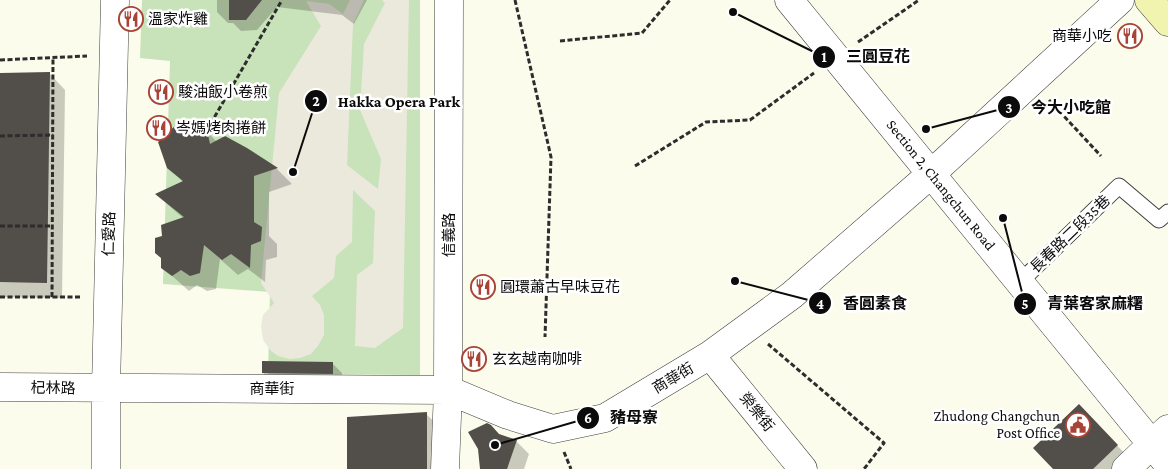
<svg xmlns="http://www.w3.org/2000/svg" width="1168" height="469" viewBox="0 0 1168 469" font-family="'Crimson Pro','Noto Sans TC',serif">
<rect width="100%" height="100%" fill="#fcfcec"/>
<path fill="#c8e2ba" d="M 142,0 L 420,0 L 420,375 L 268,374 L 270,292 L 163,284 L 170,61 L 140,58 Z"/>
<path fill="#ebe9dc" d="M 350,0 L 364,0 L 353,24 L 347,165 L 378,189 L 381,159 L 360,110 L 364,44 L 385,3 L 382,0 L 409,0 L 403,328 L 375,348 L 355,346 L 357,275 L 373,263 L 375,211 L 353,190 L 352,242 L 336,256 L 334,278 L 312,296 L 320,305 L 324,315 L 324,335 L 318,346 L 311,354 L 300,358 L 290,359 L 278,356 L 271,351 L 263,340 L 261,326 L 263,315 L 274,303 L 261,283 L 279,93 L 321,26 L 306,1 L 329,4 L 343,14 Z"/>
<path fill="#0003" d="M 217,0 L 367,0 L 354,24 L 342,15 L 277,7 L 257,30 L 241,31 L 233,23 L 228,23 L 217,12 Z
M 0,74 L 50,74 L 65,90 L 62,298 L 0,297 Z
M 206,131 L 217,142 L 246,149 L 277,169 L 292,184 L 269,192 L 269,236 L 277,244 L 277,257 L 266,260 L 265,282 L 248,269 L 238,275 L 220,259 L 216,289 L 207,291 L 197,285 L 189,291 L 162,267 L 183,218 L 157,195 L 183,182 L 168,167 Z
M 332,363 L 342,373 L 342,382 L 272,382 L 263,373 Z
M 426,414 L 442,429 L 442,469 L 349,469 Z
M 1092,419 L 1130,459 L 1120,469 L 1055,469 Z
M 516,441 L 529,454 L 524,469 L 481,469 Z"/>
<path fill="#524e49" d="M 229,0 L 262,0 L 246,20 L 229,20 Z
M 50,72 L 47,283 L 0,282 L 0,73 Z
M 177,124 L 207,130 L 210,144 L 225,136 L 247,148 L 278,168 L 254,176 L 254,222 L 262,227 L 261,241 L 251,245 L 250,268 L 231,254 L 222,260 L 204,245 L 200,273 L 190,276 L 181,270 L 172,276 L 161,268 L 161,258 L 155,253 L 155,238 L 162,236 L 161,225 L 184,217 L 155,194 L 183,181 L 167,168 L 158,142 Z
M 262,361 L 333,362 L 333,374 L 262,373 Z
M 1079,404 L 1118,445 L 1093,469 L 1053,469 L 1033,448 Z
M 427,412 L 427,469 L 347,469 L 347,417 Z
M 487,423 L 491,425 L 499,434 L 517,440 L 507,469 L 480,469 L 478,449 L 468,432 Z"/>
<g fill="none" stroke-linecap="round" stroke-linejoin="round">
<defs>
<path id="service" d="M 1020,282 L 1119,186 L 1159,220 L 1168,212"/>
<path id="minor" d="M 789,0 L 1168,464
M 710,355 L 803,469
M 0,387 L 448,390 L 508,415 L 553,429 L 605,418 L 710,355 L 792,295 L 931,174 L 1120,0
M 106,469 L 106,389 L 115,0
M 445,469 L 448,390 L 449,0
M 1126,469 L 1168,429"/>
<path id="secondary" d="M 1149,0 L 1168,22"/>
</defs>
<use href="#service" stroke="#3e3e3e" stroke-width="17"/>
<use href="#minor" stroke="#3e3e3e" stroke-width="29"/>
<use href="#secondary" stroke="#2d2d2d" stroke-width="29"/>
<path stroke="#2d2d2d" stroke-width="3" stroke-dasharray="5 2.5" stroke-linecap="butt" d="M 515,0 L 551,157 L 545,337
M 560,41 L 642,33 L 670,0
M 858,42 L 919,0
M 0,60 L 87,56
M 1049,100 L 1101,156
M 207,130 L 282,0
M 0,136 L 53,135
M 635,166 L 706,122 L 750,120 L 814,73
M 0,226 L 52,226
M 0,297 L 82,297
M 52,297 L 53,57
M 768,344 L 884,443 L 864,469
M 564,452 L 571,469"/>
<use href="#service" stroke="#fff" stroke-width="15"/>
<use href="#minor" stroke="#fff" stroke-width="28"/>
<use href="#secondary" stroke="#f0f4af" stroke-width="28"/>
</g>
<defs>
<symbol id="restaurant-ring" viewBox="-11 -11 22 22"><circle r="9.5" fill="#fff" stroke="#a84436" stroke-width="1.5"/><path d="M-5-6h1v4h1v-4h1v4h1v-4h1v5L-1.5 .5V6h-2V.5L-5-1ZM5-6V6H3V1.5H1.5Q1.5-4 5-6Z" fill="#a84436"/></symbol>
<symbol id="civic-ring" viewBox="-11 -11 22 22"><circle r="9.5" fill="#fff" stroke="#a84436" stroke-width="1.5"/><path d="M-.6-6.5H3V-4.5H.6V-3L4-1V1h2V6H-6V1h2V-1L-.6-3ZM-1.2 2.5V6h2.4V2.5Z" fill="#a84436"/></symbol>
</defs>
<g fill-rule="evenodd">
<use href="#restaurant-ring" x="117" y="5" width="28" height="28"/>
<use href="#restaurant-ring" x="1116" y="22" width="28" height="28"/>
<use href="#restaurant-ring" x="147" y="78" width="28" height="28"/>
<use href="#restaurant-ring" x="145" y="114" width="28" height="28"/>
<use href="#restaurant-ring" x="469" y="273" width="28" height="28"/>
<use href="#restaurant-ring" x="460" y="345" width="28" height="28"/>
<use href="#civic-ring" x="1064" y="411" width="28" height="28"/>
</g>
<g text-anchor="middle" stroke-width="5" stroke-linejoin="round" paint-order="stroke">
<g font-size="15" fill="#0b0b0b" stroke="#fff" text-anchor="start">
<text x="148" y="24">溫家炸雞</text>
<text x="1112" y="41" text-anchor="end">商華小吃</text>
<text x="178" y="97">駿油飯小卷煎</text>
<text x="176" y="133">岑媽烤肉捲餅</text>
<text x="500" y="292">圓環蕭古早味豆花</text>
<text x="492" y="364">玄玄越南咖啡</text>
<text x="1060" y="421" text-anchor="end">Zhudong Changchun<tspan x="1060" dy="17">Post Office</tspan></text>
</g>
<g font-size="15" fill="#0b0b0b" stroke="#fff">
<text transform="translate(941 185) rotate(51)" y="5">Section 2, Changchun Road</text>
<text transform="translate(109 234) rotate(-89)" y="5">仁愛路</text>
<text transform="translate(1070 234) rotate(-44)" y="5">長春路二段35巷</text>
<text transform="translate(449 235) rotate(-90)" y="5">信義路</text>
<text transform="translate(673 378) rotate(-31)" y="5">商華街</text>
<text transform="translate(53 388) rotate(1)" y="5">杞林路</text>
<text x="272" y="394">商華街</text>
<text transform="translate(757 412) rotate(51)" y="5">榮樂街</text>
</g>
</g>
<path fill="none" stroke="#0b0b0b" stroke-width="2" d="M733 12L824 57M293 172L316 101M926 129L1009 107M735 281L820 303M1003 218L1025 304M495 445L588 418"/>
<g fill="#0b0b0b" stroke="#fff" stroke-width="2">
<circle cx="733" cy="12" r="5"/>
<circle cx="293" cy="172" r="5"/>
<circle cx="926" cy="129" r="5"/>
<circle cx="735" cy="281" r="5"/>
<circle cx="1003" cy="218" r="5"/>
<circle cx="495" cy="445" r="5"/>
<circle cx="824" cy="57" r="12"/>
<circle cx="316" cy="101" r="12"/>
<circle cx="1009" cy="107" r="12"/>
<circle cx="820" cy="303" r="12"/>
<circle cx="1025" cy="304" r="12"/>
<circle cx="588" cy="418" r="12"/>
</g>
<g font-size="15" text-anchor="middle" font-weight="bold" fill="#fff">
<text x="824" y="62">1</text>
<text x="316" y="106">2</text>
<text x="1009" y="113">3</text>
<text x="820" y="309">4</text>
<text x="1025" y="309">5</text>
<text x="588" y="423">6</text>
</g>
<g font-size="16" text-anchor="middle" font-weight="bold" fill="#0b0b0b" stroke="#fff" stroke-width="5" stroke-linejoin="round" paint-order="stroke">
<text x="878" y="62">三圓豆花</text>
<text x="399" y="107">Hakka Opera Park</text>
<text x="1071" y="113">今大小吃館</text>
<text x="875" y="309">香圓素食</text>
<text x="1095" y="309">青葉客家麻糬</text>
<text x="634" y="423">豬母寮</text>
</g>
</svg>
